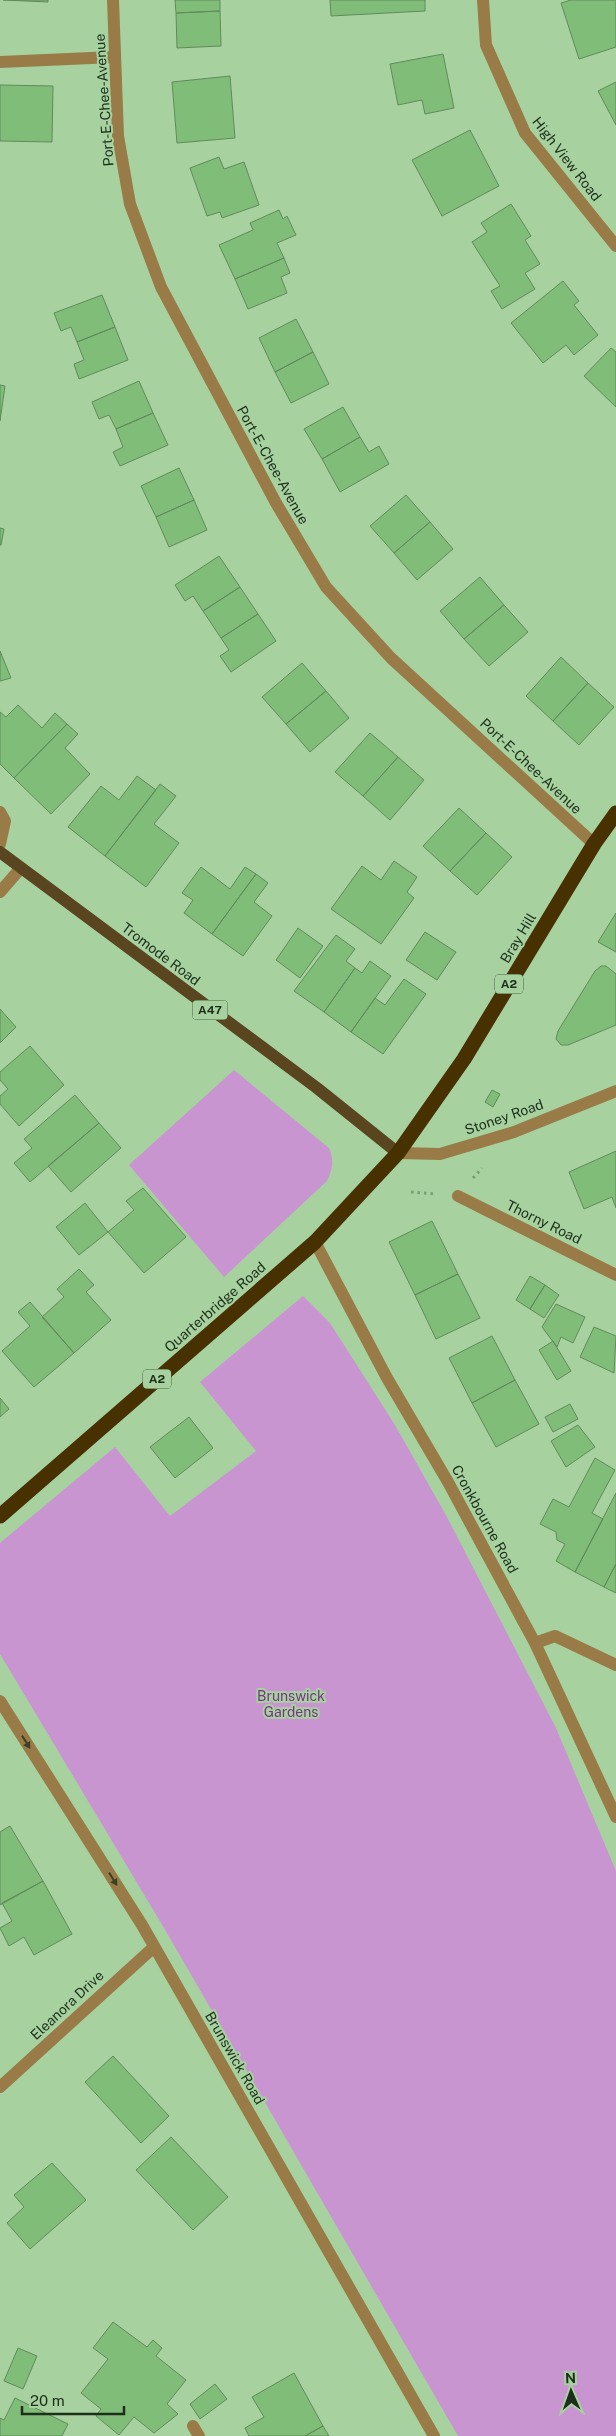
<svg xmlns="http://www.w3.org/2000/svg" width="616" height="2436" viewBox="0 0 616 2436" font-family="'Public Sans',sans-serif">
<rect width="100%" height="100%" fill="#a7d2a0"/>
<path fill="#c895d1" d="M 234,1070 L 329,1148 C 334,1160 333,1169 327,1181 L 224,1277 L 129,1165 Z
M 303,1296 L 330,1323 L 395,1425 L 447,1517 L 556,1728 L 616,1871 L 616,2436 L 458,2436 L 164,1928 L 0,1654 L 0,1543 L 115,1447 L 170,1516 L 256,1451 L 200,1382 Z"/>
<path fill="#80bd78" stroke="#618a5b" d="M 3,0 L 48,0 L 48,2 Z
M 175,0 L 220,0 L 220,11 L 176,13 Z
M 330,0 L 425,0 L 425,11 L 331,16 Z
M 571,0 L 616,0 L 616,47 L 579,59 L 561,3 Z
M 220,11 L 221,46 L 177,48 L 176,13 Z
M 443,54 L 454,108 L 425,114 L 422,100 L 398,105 L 390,64 Z
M 230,76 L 235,138 L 177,143 L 172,82 Z
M 616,82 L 616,125 L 598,91 Z
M 0,85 L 53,86 L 52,142 L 0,141 Z
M 470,130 L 499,186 L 442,216 L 412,160 Z
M 219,157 L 224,169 L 244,162 L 259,205 L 222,218 L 220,212 L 207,216 L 190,168 Z
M 511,204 L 531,236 L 525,240 L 540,264 L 525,273 L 535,289 L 502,309 L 491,291 L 500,286 L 472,242 L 487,232 L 481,223 Z
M 279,210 L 283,219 L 287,216 L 296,235 L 277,243 L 284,258 L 235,279 L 219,245 L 253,230 L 250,223 Z
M 284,258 L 290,273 L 281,277 L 287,293 L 248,309 L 235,279 Z
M 563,281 L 579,301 L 574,305 L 598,335 L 574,355 L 566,345 L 543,363 L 511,323 Z
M 102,295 L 115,327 L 77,342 L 71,327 L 61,331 L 54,313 Z
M 296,319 L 313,352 L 275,372 L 259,338 Z
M 115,327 L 128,360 L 79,379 L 74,364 L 84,360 L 77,342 Z
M 611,348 L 616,352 L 616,407 L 584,376 Z
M 313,352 L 329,384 L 291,403 L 275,372 Z
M 139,381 L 153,413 L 116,429 L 109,415 L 99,419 L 92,402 Z
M 0,385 L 5,386 L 0,421 Z
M 343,407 L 360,437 L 322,459 L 304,429 Z
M 153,413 L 168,445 L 120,466 L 113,452 L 123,447 L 116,429 Z
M 360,437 L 369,452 L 379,446 L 389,464 L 340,492 L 322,459 Z
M 179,468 L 194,500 L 156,517 L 141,486 Z
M 406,495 L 430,522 L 394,553 L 370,526 Z
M 194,500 L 207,530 L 169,547 L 156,517 Z
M 430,522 L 453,549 L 417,580 L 394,553 Z
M 0,528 L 4,529 L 1,545 L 0,545 Z
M 219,556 L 240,587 L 203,611 L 193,596 L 185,601 L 175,585 Z
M 480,577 L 504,605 L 464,639 L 440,611 Z
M 240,587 L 258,614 L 221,638 L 203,611 Z
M 504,605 L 528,632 L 489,666 L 464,639 Z
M 258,614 L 276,641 L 231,672 L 220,656 L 229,650 L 221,638 Z
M 0,651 L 11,678 L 0,681 Z
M 561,657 L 588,683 L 553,721 L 526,696 Z
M 302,663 L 326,691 L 286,724 L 262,697 Z
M 588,683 L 614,707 L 579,745 L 553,721 Z
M 326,691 L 349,718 L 310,752 L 286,724 Z
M 18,705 L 42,728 L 55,713 L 67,724 L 14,778 L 0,764 L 0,712 L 6,717 Z
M 67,724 L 78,734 L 65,748 L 90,774 L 51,814 L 14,778 Z
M 370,733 L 398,757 L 363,796 L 335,772 Z
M 398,757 L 424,780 L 390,820 L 363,796 Z
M 137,776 L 156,790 L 105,856 L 68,827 L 101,786 L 119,800 Z
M 160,784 L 176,796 L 154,824 L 179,843 L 146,887 L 105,856 Z
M 459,808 L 486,833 L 450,871 L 423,846 Z
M 486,833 L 512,857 L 477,895 L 450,871 Z
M 394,861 L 417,877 L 407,892 L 414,898 L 381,944 L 331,909 L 362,866 L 381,880 Z
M 201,867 L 230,889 L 245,867 L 256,874 L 212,934 L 184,913 L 193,900 L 182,893 Z
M 256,874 L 268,883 L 254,902 L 272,916 L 243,956 L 212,934 Z
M 616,913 L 616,952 L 598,942 Z
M 298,928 L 323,946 L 300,978 L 276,960 Z
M 425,932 L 456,952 L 437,980 L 406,960 Z
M 336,935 L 355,949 L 346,961 L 355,968 L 324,1012 L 294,991 Z
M 370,961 L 391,976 L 351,1032 L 324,1012 L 355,968 L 362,973 Z
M 601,966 L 606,966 L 616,974 L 616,1025 L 568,1045 L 561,1045 L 556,1039 L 558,1031 L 595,971 Z
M 404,979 L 426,994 L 383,1054 L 351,1032 L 375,998 L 385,1005 Z
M 0,1009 L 16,1027 L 0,1043 Z
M 30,1046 L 64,1085 L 19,1126 L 0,1104 L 0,1096 L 8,1089 L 0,1080 L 0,1072 Z
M 492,1090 L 500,1094 L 493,1107 L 485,1102 Z
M 75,1095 L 99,1123 L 30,1182 L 14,1163 L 32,1148 L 24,1139 Z
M 99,1123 L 121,1148 L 71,1192 L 48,1166 Z
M 616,1151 L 616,1208 L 612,1197 L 584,1209 L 569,1172 Z
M 143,1188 L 186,1237 L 144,1273 L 108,1232 L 134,1210 L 126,1201 Z
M 85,1203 L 108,1232 L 79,1255 L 56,1227 Z
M 432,1221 L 458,1274 L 415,1295 L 389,1242 Z
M 79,1269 L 94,1285 L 86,1292 L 111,1320 L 74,1353 L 42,1317 L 64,1297 L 57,1289 Z
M 458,1274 L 480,1318 L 436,1339 L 415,1295 Z
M 530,1276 L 545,1285 L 530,1309 L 516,1300 Z
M 545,1285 L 559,1295 L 544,1318 L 530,1309 Z
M 30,1302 L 74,1353 L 34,1387 L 2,1351 L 30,1326 L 18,1312 Z
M 556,1304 L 585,1317 L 573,1343 L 561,1337 L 557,1347 L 542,1327 Z
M 594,1327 L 616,1336 L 614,1373 L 580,1357 Z
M 492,1336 L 515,1380 L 472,1403 L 449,1358 Z
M 553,1341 L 571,1371 L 557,1380 L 539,1350 Z
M 515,1380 L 539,1424 L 496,1447 L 472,1403 Z
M 0,1398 L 9,1409 L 0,1417 Z
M 570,1404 L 578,1419 L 553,1432 L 545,1417 Z
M 189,1417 L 213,1448 L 175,1478 L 150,1447 Z
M 578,1425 L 595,1447 L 566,1467 L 551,1441 Z
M 595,1458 L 615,1470 L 592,1513 L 603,1519 L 575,1572 L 556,1561 L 565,1544 L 557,1540 L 556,1532 L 540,1524 L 553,1499 L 569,1507 Z
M 616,1493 L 616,1564 L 604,1587 L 575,1572 Z
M 616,1564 L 616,1593 L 604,1587 Z
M 10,1826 L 43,1881 L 0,1905 L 0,1832 Z
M 43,1881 L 72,1934 L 34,1955 L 24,1937 L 9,1946 L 0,1928 L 12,1921 L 2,1903 Z
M 113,2056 L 169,2116 L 141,2143 L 85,2082 Z
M 171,2137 L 228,2197 L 193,2230 L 136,2170 Z
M 52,2163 L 86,2200 L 30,2249 L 7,2223 L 24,2207 L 14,2195 Z
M 113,2322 L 147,2347 L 153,2340 L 162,2348 L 156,2356 L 186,2380 L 167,2404 L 178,2414 L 154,2433 L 134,2417 L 119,2435 L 96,2416 L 101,2409 L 81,2393 L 108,2359 L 93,2348 Z
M 18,2348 L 37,2356 L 23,2389 L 4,2381 Z
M 294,2373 L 323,2426 L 305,2436 L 249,2436 L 245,2428 L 264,2417 L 252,2397 Z
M 215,2384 L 227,2399 L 200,2419 L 190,2404 Z
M 15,2398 L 68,2424 L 62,2436 L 0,2436 L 0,2418 L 4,2420 Z
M 323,2426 L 329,2436 L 305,2436 Z"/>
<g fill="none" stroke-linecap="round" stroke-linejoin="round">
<path stroke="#7c9f76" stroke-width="3" stroke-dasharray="2.5 4" stroke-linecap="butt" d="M 473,1178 L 482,1168
M 411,1192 L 436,1194"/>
<path stroke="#987b46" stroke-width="12" d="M 113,0 L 118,136 L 130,204 L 161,287 L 276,503 L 326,587 L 391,658 L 594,844
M 483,0 L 486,45 L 525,133 L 616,246
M 0,62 L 114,57
M 0,812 L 5,821 L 0,844
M 0,892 L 20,869
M 398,1153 L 440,1154 L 514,1132 L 616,1091
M 458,1196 L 616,1275
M 315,1242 L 387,1378 L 448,1482 L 535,1643 L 616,1817
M 535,1643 L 555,1636 L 616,1665
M 0,1701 L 142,1925 L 434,2436
M 0,2087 L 154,1947
M 193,2426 L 199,2436"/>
<path stroke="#594520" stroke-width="12" d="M 0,852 L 317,1088 L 398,1153"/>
<path stroke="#473100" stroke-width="15" d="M 0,1516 L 315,1242 L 398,1153 L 464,1059 L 594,844 L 616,813"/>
</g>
<defs><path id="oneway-solid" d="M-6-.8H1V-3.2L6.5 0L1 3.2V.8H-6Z" transform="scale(1.25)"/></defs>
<g fill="#3c4126">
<use href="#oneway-solid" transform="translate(26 1742) rotate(58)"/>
<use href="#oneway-solid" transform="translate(113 1879) rotate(58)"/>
</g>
<g text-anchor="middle" stroke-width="4" stroke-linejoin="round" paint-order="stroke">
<g fill="#a7d2a0" stroke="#465f43" stroke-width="1">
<rect x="495" y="974.5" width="28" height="19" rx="4"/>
<rect x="192.5" y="1000.5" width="35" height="19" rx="4"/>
<rect x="143" y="1369.5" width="28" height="19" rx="4"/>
</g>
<g font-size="12" font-weight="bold" fill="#1d2e1b">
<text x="509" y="988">A2</text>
<text x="210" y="1014">A47</text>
<text x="157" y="1383">A2</text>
</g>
<g font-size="14" fill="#1d2e1b" stroke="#a7d2a0">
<text transform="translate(104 100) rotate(-94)" y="5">Port-E-Chee-Avenue</text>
<text transform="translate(567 159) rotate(52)" y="5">High View Road</text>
<text transform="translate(273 465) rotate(61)" y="5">Port-E-Chee-Avenue</text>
<text transform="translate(531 766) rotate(43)" y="5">Port-E-Chee-Avenue</text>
<text transform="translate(518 938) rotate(-59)" y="5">Bray Hill</text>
<text transform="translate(161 954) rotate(37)" y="5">Tromode Road</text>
<text transform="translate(504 1117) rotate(-19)" y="5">Stoney Road</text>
<text transform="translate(544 1222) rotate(26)" y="5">Thorny Road</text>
<text transform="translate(215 1307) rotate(-41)" y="5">Quarterbridge Road</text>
<text transform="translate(485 1519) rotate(61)" y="5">Cronkbourne Road</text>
<text transform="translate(67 2005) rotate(-43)" y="5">Eleanora Drive</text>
<text transform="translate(235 2058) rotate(60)" y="5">Brunswick Road</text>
</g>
<g font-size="14" fill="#793385" stroke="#a7d2a0">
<text x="291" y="1701">Brunswick<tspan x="291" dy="16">Gardens</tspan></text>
</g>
</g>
<g transform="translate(571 2391) rotate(358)" stroke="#a7d2a0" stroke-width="4" paint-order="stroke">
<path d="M0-4L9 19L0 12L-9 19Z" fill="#1d2e1b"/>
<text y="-8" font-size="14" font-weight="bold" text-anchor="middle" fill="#1d2e1b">N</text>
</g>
<path d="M22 2406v8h102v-8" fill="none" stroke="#1d2e1b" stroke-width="2.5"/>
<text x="30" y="2406" font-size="15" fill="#1d2e1b" stroke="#a7d2a0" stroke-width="4" paint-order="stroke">20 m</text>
</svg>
